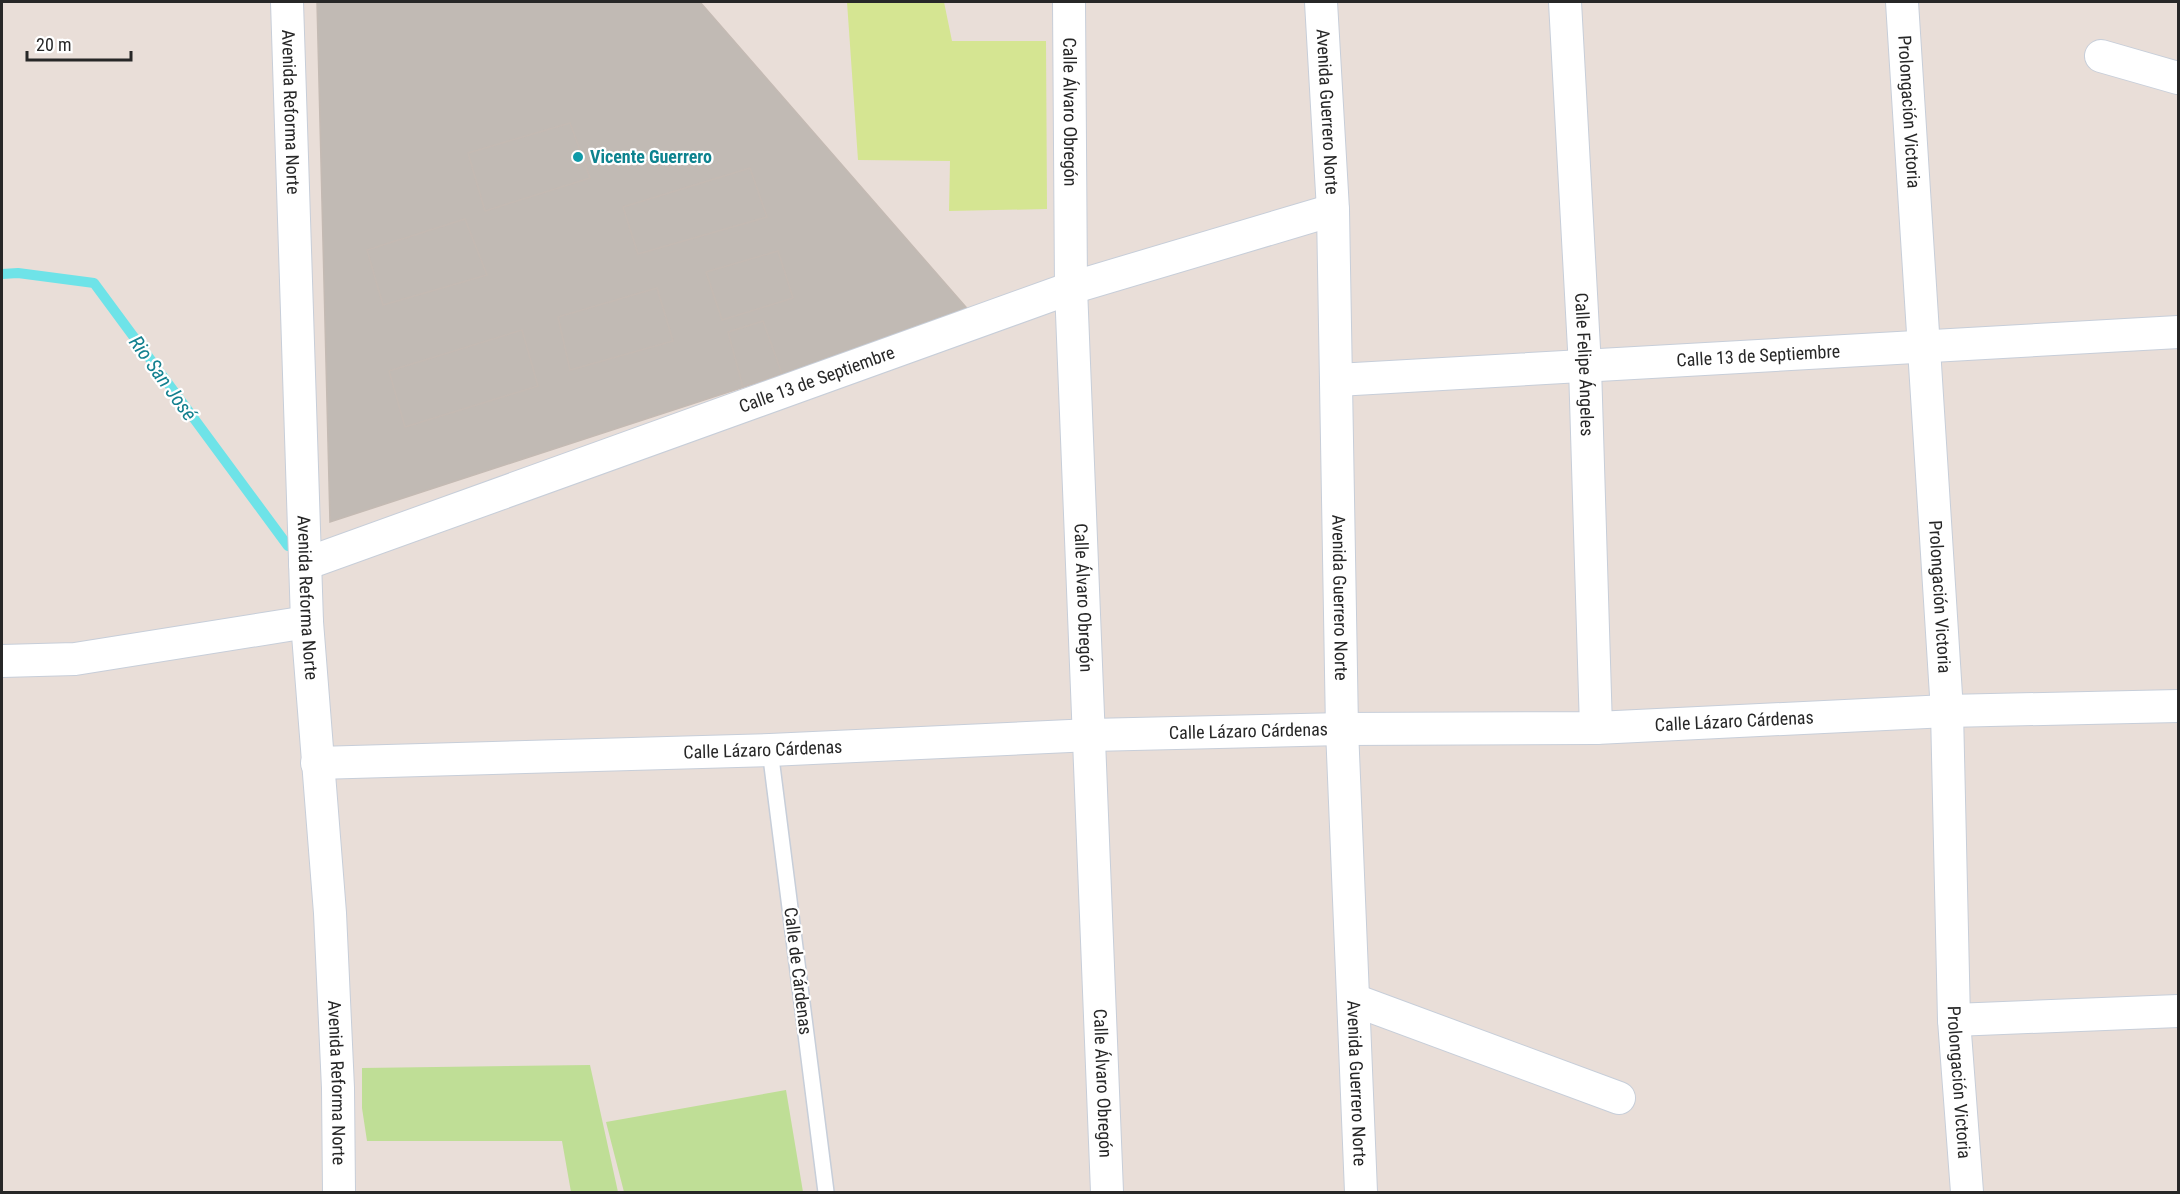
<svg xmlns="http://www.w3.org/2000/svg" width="2180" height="1194" viewBox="0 0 2180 1194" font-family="'Roboto Condensed',sans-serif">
<rect width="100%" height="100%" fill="#e9ded8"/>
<path fill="#bfde96" d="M 590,1065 L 618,1192 L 571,1192 L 562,1141 L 367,1141 L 362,1108 L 362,1068 Z
M 786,1090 L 803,1192 L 624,1192 L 606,1122 Z"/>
<path fill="#d5e592" d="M 847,2 L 944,2 L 952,41 L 1046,41 L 1047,209 L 949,211 L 950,161 L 858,160 Z"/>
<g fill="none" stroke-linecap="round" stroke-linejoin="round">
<path stroke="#6ee3e8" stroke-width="10" d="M 2,274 L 18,273 L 94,283 L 288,546"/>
</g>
<path fill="#c1bab4" stroke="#c4bab3" stroke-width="1.5" d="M 317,2 L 700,2 L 971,313 L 330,522 Z
M 570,123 L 590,178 L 485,211 L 468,153 Z
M 750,168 L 767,217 L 638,254 L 623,207 Z
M 465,219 L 487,275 L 383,305 L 367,250 Z
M 778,251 L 793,298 L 722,320 L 706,272 Z
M 657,288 L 673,341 L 570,370 L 558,317 Z
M 763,321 L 782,374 L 743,387 L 728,332 Z
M 522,330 L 538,386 L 405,427 L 389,371 Z"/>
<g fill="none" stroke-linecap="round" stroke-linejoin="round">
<defs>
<path id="lane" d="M 770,750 L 826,1192"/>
<g id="street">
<path id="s1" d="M 287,2 L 307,622 L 330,913 L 338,1088 L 339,1192"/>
<path id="s2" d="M 1069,2 L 1071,288 L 1107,1192"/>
<path id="s3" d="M 1321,2 L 1333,210 L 1342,729 L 1361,1192"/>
<path id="s4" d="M 1565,2 L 1585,367 L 1596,728"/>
<path id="s5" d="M 1902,2 L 1947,711 L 1954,1020 L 1967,1192"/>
<path d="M 2101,56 L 2178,78"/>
<path id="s6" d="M 1337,380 L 2178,332"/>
<path id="s7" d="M 305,564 L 1071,288 L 1333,210"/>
<path d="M 2,661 L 75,659 L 307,622"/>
<path id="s8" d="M 317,763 L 770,750 L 1091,735 L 1342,729 L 1596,728 L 1947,711 L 2178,706"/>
<path d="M 1354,1000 L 1619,1098"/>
<path d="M 1954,1020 L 2178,1011"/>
</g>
</defs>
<use href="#lane" stroke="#c7ced9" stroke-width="18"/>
<use href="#street" stroke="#c7ced9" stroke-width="34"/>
<use href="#lane" stroke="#fff" stroke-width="15"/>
<use href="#street" stroke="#fff" stroke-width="32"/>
</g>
<circle fill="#0f9aa8" stroke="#fff" stroke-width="2" cx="578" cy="157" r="6"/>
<g text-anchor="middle" stroke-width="4.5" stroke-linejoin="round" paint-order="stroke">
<g font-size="18" fill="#272727" stroke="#fff">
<text dy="6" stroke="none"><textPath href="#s2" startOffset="110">Calle Álvaro Obregón</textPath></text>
<text dy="6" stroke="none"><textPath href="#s3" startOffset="110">Avenida Guerrero Norte</textPath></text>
<text dy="6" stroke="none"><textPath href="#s1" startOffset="110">Avenida Reforma Norte</textPath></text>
<text dy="6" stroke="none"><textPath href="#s5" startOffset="110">Prolongación Victoria</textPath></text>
<text dy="6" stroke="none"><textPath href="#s6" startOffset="422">Calle 13 de Septiembre</textPath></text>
<text dy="6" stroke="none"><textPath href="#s4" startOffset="363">Calle Felipe Ángeles</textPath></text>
<text dy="6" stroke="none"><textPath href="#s7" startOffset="544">Calle 13 de Septiembre</textPath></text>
<text dy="6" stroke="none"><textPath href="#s1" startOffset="596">Avenida Reforma Norte</textPath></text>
<text dy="6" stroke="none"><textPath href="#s2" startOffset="596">Calle Álvaro Obregón</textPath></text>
<text dy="6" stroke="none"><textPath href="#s3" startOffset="596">Avenida Guerrero Norte</textPath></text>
<text dy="6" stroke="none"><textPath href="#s5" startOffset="596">Prolongación Victoria</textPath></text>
<text dy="6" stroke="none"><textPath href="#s8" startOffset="1418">Calle Lázaro Cárdenas</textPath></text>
<text dy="6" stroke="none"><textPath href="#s8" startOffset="932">Calle Lázaro Cárdenas</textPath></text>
<text dy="6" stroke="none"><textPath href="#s8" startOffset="446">Calle Lázaro Cárdenas</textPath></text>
<text transform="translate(798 971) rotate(83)" y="6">Calle de Cárdenas</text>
<text dy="6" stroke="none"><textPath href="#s1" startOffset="1082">Avenida Reforma Norte</textPath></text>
<text dy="6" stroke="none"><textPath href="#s5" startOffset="1082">Prolongación Victoria</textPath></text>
<text dy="6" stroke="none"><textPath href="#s2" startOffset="1082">Calle Álvaro Obregón</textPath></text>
<text dy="6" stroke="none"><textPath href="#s3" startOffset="1082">Avenida Guerrero Norte</textPath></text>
</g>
<g font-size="18" font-weight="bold" fill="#0d838f" stroke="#fff" text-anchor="start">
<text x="590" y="163">Vicente Guerrero</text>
</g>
<g font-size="20" font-style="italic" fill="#13808f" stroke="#fff">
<text transform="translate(163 378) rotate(54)" y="7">Rio San José</text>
</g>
</g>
<rect width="2180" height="1194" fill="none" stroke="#272727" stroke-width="6"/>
<path d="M27 51v9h104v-9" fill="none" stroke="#272727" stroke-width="3"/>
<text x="36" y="51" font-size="18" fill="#272727" stroke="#ffffff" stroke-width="4.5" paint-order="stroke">20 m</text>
</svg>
